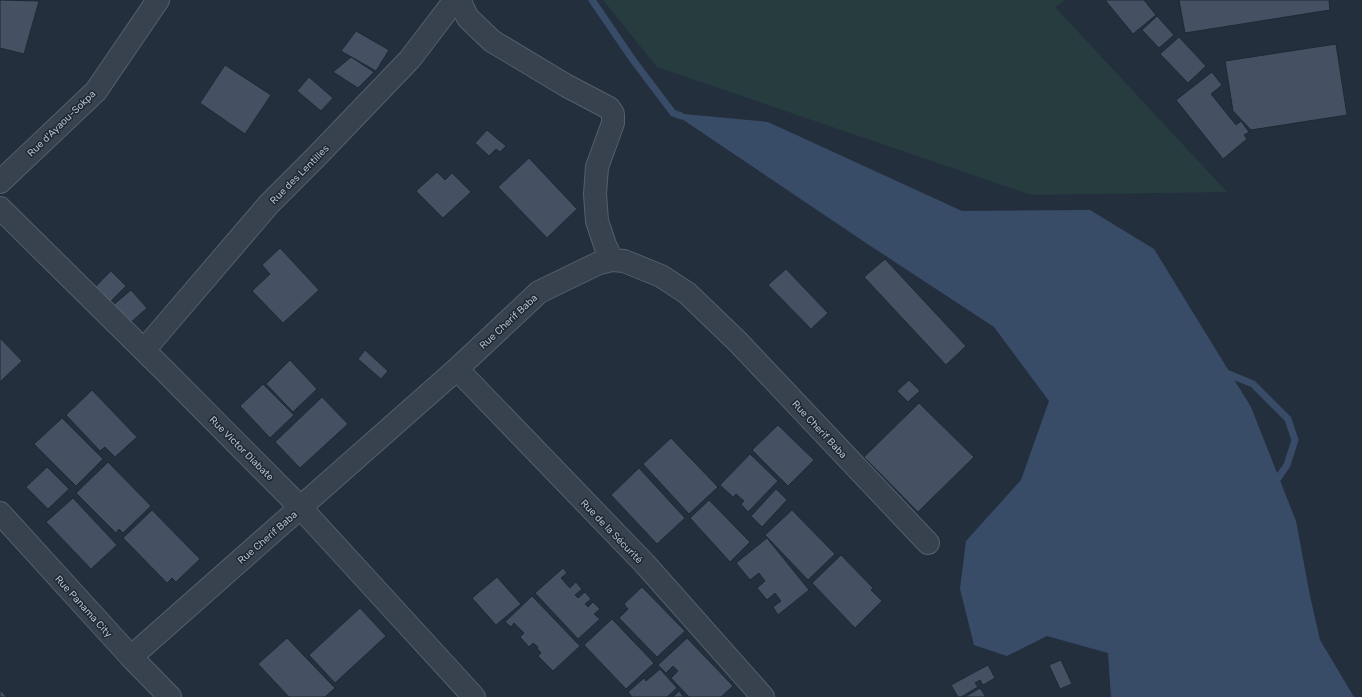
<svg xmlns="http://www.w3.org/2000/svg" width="1362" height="697" viewBox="0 0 1362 697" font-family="Rubik,sans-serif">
<rect width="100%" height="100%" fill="#242f3e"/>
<path fill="#263c3f" d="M 603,0 L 1065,0 L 1055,7 L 1227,192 L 1031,195 L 657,67 Z"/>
<path fill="#394c67" d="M 673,113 L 768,122 L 962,211 L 1090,210 L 1154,249 L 1251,407 L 1296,521 L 1310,596 L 1320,640 L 1354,697 L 1111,697 L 1108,653 L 1047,636 L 1007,656 L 974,645 L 960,589 L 966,541 L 1021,480 L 1049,401 L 994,327 L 863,241 Z"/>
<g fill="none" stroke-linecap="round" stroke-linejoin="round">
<path stroke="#394c67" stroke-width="7" d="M 592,0 L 633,60 L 673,113 L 681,116
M 1224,372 L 1253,384 L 1288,419 L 1295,440 L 1287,465 L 1274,484"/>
</g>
<path fill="#455162" stroke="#1f2835" d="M 0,0 L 39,1 L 24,54 L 0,48 Z
M 1105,0 L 1144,0 L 1156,15 L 1133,34 Z
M 1179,0 L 1329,0 L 1330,10 L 1185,33 Z
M 1157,16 L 1174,35 L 1159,48 L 1142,30 Z
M 356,31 L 389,50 L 376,71 L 341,51 Z
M 1179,37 L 1206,66 L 1188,83 L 1160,54 Z
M 1336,44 L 1347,115 L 1251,130 L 1233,111 L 1225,61 Z
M 351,57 L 374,72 L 358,88 L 333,72 Z
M 225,65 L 271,95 L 245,134 L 200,103 Z
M 1212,72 L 1222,85 L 1211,94 L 1236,125 L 1241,121 L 1249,132 L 1244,135 L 1247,139 L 1223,159 L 1176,100 Z
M 309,77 L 333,98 L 321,111 L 297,91 Z
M 487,130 L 506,146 L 500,152 L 496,149 L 489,156 L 475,143 Z
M 529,158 L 577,209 L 547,238 L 498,187 Z
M 437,172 L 445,180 L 452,173 L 471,192 L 443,218 L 416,191 Z
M 280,248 L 319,290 L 283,323 L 252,291 L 270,274 L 262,265 Z
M 885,259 L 966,346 L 946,365 L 864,277 Z
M 786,269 L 828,313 L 811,329 L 768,285 Z
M 111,271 L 126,286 L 109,303 L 95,287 Z
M 131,290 L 147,308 L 128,325 L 111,307 Z
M 0,338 L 22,361 L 0,382 Z
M 365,350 L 388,371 L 381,379 L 358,359 Z
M 290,360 L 317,389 L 293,412 L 266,384 Z
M 909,380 L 920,391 L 908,402 L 897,391 Z
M 263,384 L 294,415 L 270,438 L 240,406 Z
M 92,390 L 137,437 L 115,457 L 105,447 L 100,451 L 66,415 Z
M 322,397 L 348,424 L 300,468 L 275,442 Z
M 919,403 L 974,457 L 918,512 L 864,457 Z
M 62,418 L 103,459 L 76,486 L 34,444 Z
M 778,425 L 814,460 L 788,486 L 752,450 Z
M 671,438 L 718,487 L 689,514 L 643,464 Z
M 750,454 L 778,481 L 748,512 L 741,504 L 744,501 L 736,494 L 733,497 L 720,485 Z
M 108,462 L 151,506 L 123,533 L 119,529 L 116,533 L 76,493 Z
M 47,467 L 69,489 L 48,509 L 26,487 Z
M 639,468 L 685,518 L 657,544 L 611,495 Z
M 776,489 L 787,500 L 762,527 L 751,516 Z
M 73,498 L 117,545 L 91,569 L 46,522 Z
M 709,500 L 750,542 L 730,562 L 690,518 Z
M 152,510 L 200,559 L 176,582 L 172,578 L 167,583 L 123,538 Z
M 792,510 L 835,554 L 808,580 L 765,535 Z
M 767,538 L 809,590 L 778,615 L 773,607 L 781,601 L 775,593 L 767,600 L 757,588 L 765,581 L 759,573 L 750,580 L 736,563 Z
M 841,555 L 873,588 L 871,590 L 882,601 L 855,628 L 812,583 Z
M 563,568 L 567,573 L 561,578 L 570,588 L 576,582 L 582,589 L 575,595 L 578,598 L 585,592 L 591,599 L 585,604 L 588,607 L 593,602 L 600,609 L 594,614 L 600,619 L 578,639 L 535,593 Z
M 497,577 L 521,604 L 496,625 L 472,598 Z
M 642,587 L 685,631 L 657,657 L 619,618 L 628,609 L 624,604 Z
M 532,596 L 580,646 L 553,671 L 538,656 L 541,653 L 537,648 L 538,647 L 533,643 L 529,647 L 520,637 L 524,633 L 514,623 L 511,627 L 505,622 Z
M 360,608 L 386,636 L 335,683 L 309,655 Z
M 612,619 L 654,663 L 626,689 L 584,645 Z
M 287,638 L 335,688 L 325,697 L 289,697 L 258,664 Z
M 687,638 L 733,686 L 721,697 L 689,697 L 671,678 L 678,671 L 673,666 L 666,673 L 658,665 Z
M 1061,660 L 1072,684 L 1060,689 L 1049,665 Z
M 988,665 L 995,678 L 983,685 L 980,680 L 975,683 L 978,687 L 961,697 L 958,697 L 951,685 Z
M 660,669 L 677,688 L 667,697 L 632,697 L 628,692 L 644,678 L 646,681 Z
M 980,688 L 986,697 L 965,697 Z
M 0,690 L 7,697 L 0,697 Z
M 679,691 L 684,697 L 673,697 Z"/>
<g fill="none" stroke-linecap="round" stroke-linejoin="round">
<defs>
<path id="street" d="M 459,0 L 468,18 L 492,41 L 567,86 L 609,108 L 613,114 L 613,123 L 597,167 L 595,194 L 597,221 L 605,245 L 612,260
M 0,182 L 96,91 L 158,0
M 0,208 L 165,371 L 300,507 L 474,697
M 144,350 L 269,204 L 316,157 L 410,59 L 455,0
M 457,369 L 645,564 L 763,697
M 0,513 L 131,657 L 170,697
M 131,657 L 457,369 L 539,292 L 599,263 L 612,260 L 624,261 L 661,276 L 687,293 L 738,342 L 928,543"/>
</defs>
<use href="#street" stroke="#565f6c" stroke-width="24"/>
<use href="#street" stroke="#38414e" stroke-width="22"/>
</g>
<g text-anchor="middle" stroke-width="3" stroke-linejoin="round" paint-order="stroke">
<g font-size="10" fill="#b4bcc9" stroke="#1d2633">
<text transform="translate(61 123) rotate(-44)" y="4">Rue d'Ayaou-Sokpa</text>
<text transform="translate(299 174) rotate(-45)" y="4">Rue des Lentilles</text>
<text transform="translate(508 321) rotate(-43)" y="4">Rue Cherif Baba</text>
<text transform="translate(820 429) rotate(47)" y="4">Rue Cherif Baba</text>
<text transform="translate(242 448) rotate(45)" y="4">Rue Victor Diabate</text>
<text transform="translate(612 531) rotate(46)" y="4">Rue de la Sécurité</text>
<text transform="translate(267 537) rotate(-41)" y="4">Rue Cherif Baba</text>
<text transform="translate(84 606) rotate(48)" y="4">Rue Panama City</text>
</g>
</g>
</svg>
